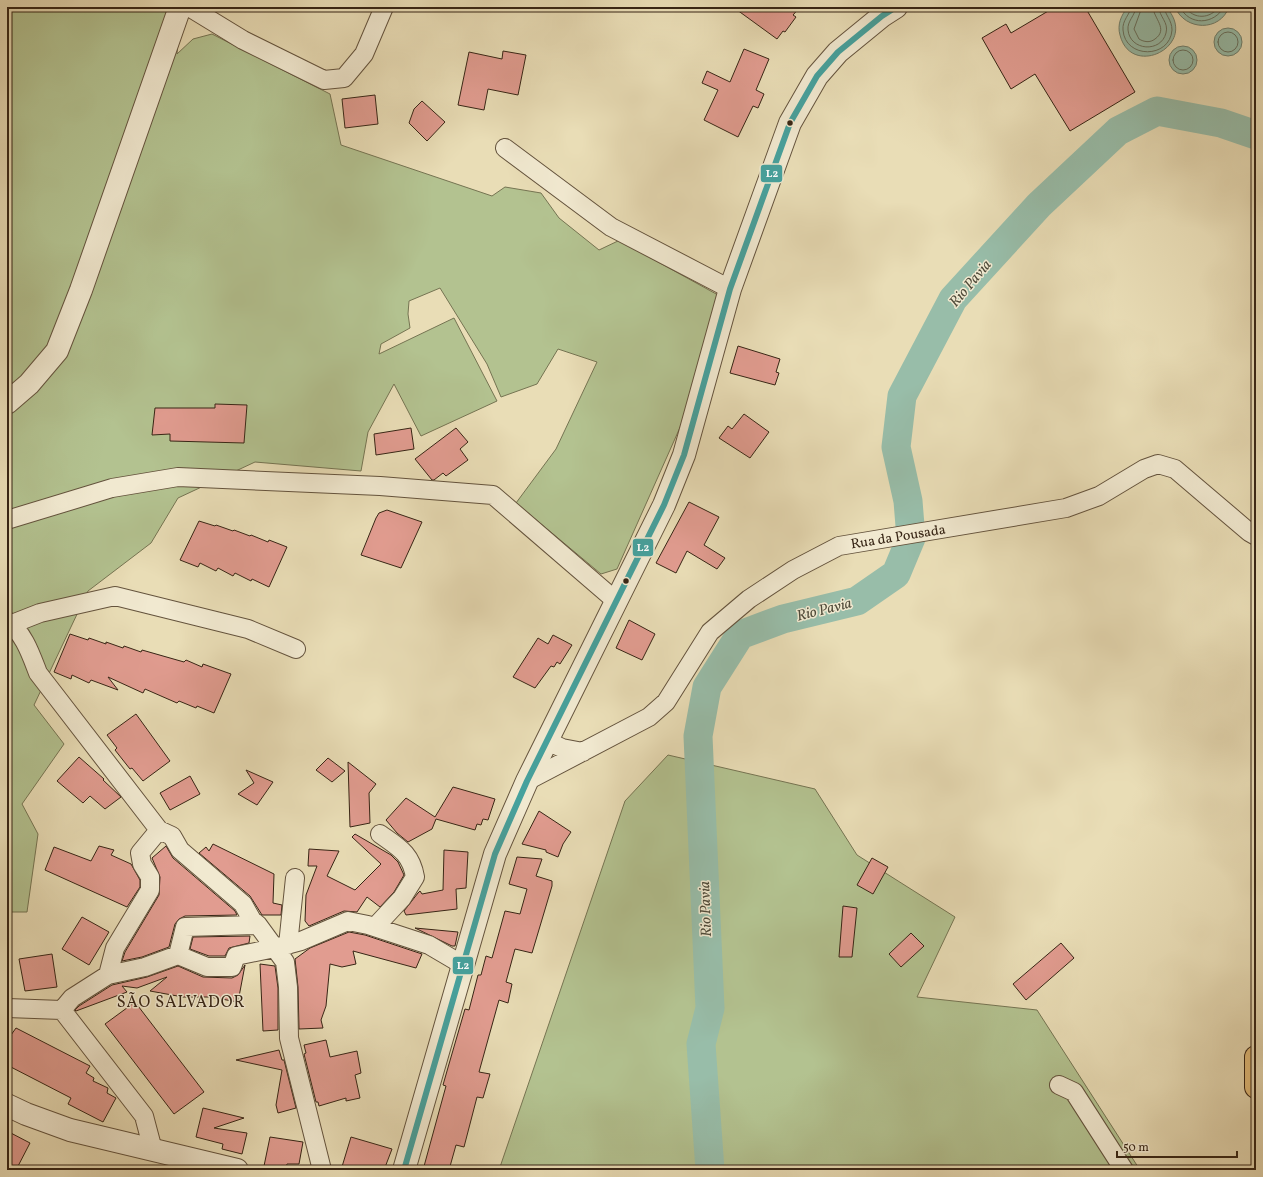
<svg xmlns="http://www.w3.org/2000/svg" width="1263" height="1177" viewBox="0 0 1263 1177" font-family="Vollkorn,serif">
<rect width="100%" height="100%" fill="#e9ddb6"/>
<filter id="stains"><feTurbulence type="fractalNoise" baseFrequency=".005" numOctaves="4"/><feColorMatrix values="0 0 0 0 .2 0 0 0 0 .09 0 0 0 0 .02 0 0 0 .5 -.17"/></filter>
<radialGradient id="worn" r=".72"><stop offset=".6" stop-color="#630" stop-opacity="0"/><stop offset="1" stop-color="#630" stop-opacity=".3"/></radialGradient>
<path fill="#b3c290" stroke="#757452" d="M 7,7 L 181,7 L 177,54 L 193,39 L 212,34 L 330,94 L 341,145 L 492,196 L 505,187 L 541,193 L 559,218 L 599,250 L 620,240 L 641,249 L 649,257 L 718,295 L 690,405 L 617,569 L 601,574 L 516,503 L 556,449 L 597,362 L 558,349 L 537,384 L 501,397 L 487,364 L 440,288 L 409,301 L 408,314 L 410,328 L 381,344 L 379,354 L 454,318 L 497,401 L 421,436 L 394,384 L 368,432 L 361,471 L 255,462 L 178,498 L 151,543 L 88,591 L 34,705 L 64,744 L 22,804 L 38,834 L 27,912 L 7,912 Z
M 668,755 L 815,789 L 857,855 L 955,917 L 917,997 L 1037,1010 L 1140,1170 L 499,1170 L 625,801 Z"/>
<path fill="#98bda9" stroke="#71806e" d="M 1128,7 L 1166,7 C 1201,45 1131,80 1120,35 C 1117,25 1121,15 1128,7 Z
M 1175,7 L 1229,7 C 1220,32 1185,31 1175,7 Z
M1214 42a14 14 0 1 1 28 0a14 14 0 1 1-28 0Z
M1169 60a14 14 0 1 1 28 0a14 14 0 1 1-28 0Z"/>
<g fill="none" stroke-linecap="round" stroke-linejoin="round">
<path stroke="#68715f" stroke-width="1" d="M 1131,7 C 1130,15 1122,20 1123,30 C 1125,59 1170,59 1172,30 C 1172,20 1165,15 1164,7
M 1136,7 C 1135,16 1127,21 1128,30 C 1130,51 1161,53 1166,33 C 1169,22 1159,17 1159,7
M 1142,7 L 1134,29 L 1139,39 C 1144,42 1150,43 1155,39 C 1169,29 1153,18 1153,7
M 1180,7 C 1189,26 1214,25 1224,7
M 1185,7 C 1194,20 1210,19 1219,7
M1218 42a10 10 0 1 1 20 0a10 10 0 1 1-20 0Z
M1173 60a10 10 0 1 1 20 0a10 10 0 1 1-20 0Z"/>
<path stroke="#98bda9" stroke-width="29" d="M 710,1170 L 701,1044 L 710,1008 L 698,736 L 707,687 L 740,635 L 783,619 L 857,601 L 896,574 L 911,538 L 908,501 L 896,447 L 902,396 L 953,299 L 1039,205 L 1118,131 L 1157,111 L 1221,123 L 1256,135"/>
</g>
<path fill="#e19c90" stroke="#372515" d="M 733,7 L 800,7 L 793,15 L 796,17 L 785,32 L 783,31 L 777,39 Z
M 1055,7 L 1085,7 L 1135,92 L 1070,131 L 1035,74 L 1011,89 L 982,38 L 1006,24 L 1011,33 Z
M 744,49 L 769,59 L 756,90 L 764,94 L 758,108 L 753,106 L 738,137 L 704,120 L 718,90 L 702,83 L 707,71 L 730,82 Z
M 503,51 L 526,55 L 518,95 L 488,89 L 484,110 L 458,105 L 469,52 L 502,59 Z
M 375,95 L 378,124 L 345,128 L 342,99 Z
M 422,101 L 445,122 L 427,141 L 409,123 L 414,109 Z
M 738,346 L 780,359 L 776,372 L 779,373 L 775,385 L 730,373 Z
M 215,404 L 247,405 L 244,443 L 170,441 L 170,434 L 152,435 L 155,408 L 215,408 Z
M 744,414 L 769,432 L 750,458 L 719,438 L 728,426 L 732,429 Z
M 411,428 L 414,449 L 376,455 L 374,434 Z
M 456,428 L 468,442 L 460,449 L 468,460 L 446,476 L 443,473 L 434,480 L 432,480 L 415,459 Z
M 689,502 L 719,517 L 704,545 L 725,558 L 717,569 L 687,551 L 676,573 L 656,563 Z
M 387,510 L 422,522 L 401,568 L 361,555 L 376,518 L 379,513 Z
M 199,521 L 215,526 L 216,525 L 233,531 L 234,530 L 250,536 L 251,535 L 268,542 L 269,540 L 287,547 L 269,587 L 252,579 L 251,581 L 235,573 L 233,576 L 218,568 L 216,571 L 200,563 L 198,567 L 180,560 Z
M 629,620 L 655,634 L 642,660 L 616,648 Z
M 70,634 L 88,640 L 89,638 L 106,644 L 106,642 L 123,648 L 124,646 L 141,652 L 142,650 L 184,662 L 186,660 L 202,667 L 203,664 L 231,674 L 214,713 L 197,706 L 196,708 L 179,701 L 177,703 L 145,689 L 143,693 L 108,677 L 118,690 L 91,680 L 89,683 L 72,675 L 71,679 L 54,672 Z
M 553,635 L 572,645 L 560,664 L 557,662 L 554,667 L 551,666 L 535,688 L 513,677 L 538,638 L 548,644 Z
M 136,714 L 170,761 L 143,781 L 132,768 L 130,769 L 115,750 L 117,748 L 107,735 Z
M 79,757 L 104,779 L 103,780 L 121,797 L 105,809 L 90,796 L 83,803 L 57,781 Z
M 328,758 L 345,771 L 332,782 L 316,770 Z
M 348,762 L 376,784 L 369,793 L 370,823 L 350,827 Z
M 246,770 L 273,782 L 257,805 L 238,794 L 254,783 Z
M 190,776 L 200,794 L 170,810 L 160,793 Z
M 453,787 L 495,799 L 488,820 L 483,819 L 481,825 L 477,824 L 475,830 L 436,819 L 432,829 L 408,842 L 397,833 L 386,820 L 406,798 L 435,817 Z
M 539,811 L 571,832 L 563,844 L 558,857 L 546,852 L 546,850 L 522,844 Z
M 355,834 L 391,855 L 398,862 L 404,875 L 394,892 L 380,907 L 367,897 L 357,912 L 344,911 L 309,926 L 305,921 L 306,895 L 317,866 L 308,866 L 309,849 L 339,851 L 327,876 L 355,890 L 381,864 L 352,837 Z
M 213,844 L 274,874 L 273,903 L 282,905 L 281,915 L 262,915 L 250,896 L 199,853 L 206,847 L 209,851 Z
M 99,846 L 114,850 L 111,855 L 131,864 L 140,880 L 140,887 L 127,907 L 45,870 L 54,847 L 91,861 Z
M 166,846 L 173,858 L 235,911 L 237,915 L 185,916 L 179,919 L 175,924 L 169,947 L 142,957 L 122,961 L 125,952 L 159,895 L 160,877 L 152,858 Z
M 444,850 L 468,852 L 466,888 L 456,889 L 457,909 L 406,915 L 404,911 L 418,893 L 420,891 L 422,894 L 443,890 Z
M 517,857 L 542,859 L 536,876 L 552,881 L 552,886 L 532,953 L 515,949 L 506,982 L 512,984 L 508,1003 L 499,1000 L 479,1072 L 490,1074 L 483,1098 L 477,1097 L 464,1147 L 456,1145 L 449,1170 L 423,1170 L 446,1086 L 443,1085 L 449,1064 L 465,1009 L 469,1010 L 478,975 L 481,975 L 486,956 L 492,958 L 505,911 L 520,914 L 527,889 L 509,884 Z
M 872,858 L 888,867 L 873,894 L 857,885 Z
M 843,906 L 857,908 L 852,957 L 839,957 Z
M 82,917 L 109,932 L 89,965 L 62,949 Z
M 415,928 L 458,932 L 455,946 L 452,946 Z
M 349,932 L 365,935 L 422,954 L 416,968 L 353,951 L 356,964 L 342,967 L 330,964 L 326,1006 L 321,1020 L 323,1028 L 299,1029 L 298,987 L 295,959 L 310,948 Z
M 911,933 L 924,946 L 901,967 L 889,954 Z
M 250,936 L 249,943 L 229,948 L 225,956 L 209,956 L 190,949 L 193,937 Z
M 1061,943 L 1074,958 L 1026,1000 L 1013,984 Z
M 52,954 L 57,987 L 25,991 L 19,959 Z
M 260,964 L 275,966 L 278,988 L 278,1030 L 263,1031 Z
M 245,965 L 238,1002 L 210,997 L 183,997 L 150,991 L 167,977 L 137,988 L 122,986 L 127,992 L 76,1011 L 75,1010 L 79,1006 L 112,985 L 147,977 L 178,966 L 203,977 L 232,978 L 238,975 Z
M 135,1002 L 204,1092 L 174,1114 L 105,1024 Z
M 16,1028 L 90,1066 L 86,1073 L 94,1078 L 93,1081 L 108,1088 L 107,1093 L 116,1098 L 103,1122 L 68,1104 L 71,1098 L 7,1065 L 7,1033 L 11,1035 Z
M 326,1040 L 330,1057 L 357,1051 L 361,1073 L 355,1075 L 360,1098 L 346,1101 L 346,1098 L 319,1106 L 318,1102 L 316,1102 L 304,1054 L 306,1053 L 304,1045 Z
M 279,1050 L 282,1060 L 284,1060 L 296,1108 L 278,1113 L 276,1105 L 282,1070 L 236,1060 Z
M 203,1108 L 244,1118 L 214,1128 L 247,1133 L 242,1154 L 222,1149 L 223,1144 L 196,1137 Z
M 7,1131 L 30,1143 L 16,1170 L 7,1170 Z
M 270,1137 L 303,1142 L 299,1164 L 287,1164 L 285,1170 L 264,1166 Z
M 351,1137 L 392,1149 L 384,1170 L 341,1170 Z"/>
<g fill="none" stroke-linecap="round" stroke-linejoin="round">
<defs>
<path id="minor" d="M 189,7 L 243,40 L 324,80 L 344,78 L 364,54 L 384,7
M 505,148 L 611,227 L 730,289
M 7,520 L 112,488 L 178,477 L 380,486 L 493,495 L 616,601
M 7,621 C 24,633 31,655 38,673 L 159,830 L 140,853 L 142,864 L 150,877 L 150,890 L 115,948 L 108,975 L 72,998 L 62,1010
M 12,624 L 40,613 L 115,596 L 248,629 L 296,649
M 547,741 L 562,748 L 583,752
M 527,781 L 649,717 L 666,702 L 710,632 L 749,599 L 793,570 L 839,546 L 1066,508 L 1099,496 L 1144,469 L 1158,464 L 1175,469 L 1249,532 L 1256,536
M 159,830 L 172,836 L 180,850 L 243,904 L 252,920 L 258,925 L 285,962 L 288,987 L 289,1038 L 322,1170
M 375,927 L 402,898 L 415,877 C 411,853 398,847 380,834
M 288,945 L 295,878
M 178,955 L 185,927 L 258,925
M 108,975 L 145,967 L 178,955 L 207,967 L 232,967 L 236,956 L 275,948 L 301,941 L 348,921 L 368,925 L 429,945 L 463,965
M 7,1008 L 62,1010 L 144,1116 L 153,1150
M 1059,1085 L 1074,1092 L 1124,1170"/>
<path id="tertiary" d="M 7,403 L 29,384 L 57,351 L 81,290 L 180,7
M 7,1105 L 26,1114 L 70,1130 L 237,1170
M 404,1170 L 495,854 L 527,781 L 664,505 L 684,455 L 730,289 L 790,123 L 817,76 L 838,52 L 882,16 L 896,7"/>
<path id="primary" d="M 1256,1057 L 1256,1087"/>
</defs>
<use href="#minor" stroke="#64533d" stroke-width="20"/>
<use href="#tertiary" stroke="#64533d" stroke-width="24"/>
<use href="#primary" stroke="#372515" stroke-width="24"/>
<use href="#minor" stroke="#f1e9d0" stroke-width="18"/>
<use href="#tertiary" stroke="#f1e9d0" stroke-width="22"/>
<use href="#primary" stroke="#e4be7b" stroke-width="22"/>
<defs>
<path id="bus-1" d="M 404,1170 L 495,854 L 527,781 L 664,505 L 684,455 L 730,289 L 790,123 L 817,76 L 838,52 L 882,16 L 896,7"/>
</defs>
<use href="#bus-1" stroke="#f1e9d0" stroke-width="9"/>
<use href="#bus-1" stroke="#46a19d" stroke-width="6"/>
</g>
<g fill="#372515" stroke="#f1e9d0" stroke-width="1.5">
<circle cx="790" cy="123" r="3.5"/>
<circle cx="626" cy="581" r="3.5"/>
</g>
<g text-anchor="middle" stroke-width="3" stroke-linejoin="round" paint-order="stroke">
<g font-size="14" fill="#372515" stroke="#f1e9d0">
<text transform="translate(898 536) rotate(-9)" y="5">Rua da Pousada</text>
</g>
<g font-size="15" font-style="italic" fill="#4f4b3a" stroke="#f1e9d0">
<text transform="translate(970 283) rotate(-50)" y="5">Rio Pavia</text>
<text transform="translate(824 609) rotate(-14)" y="5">Rio Pavia</text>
<text transform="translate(705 909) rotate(-92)" y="5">Rio Pavia</text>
</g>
<g font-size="16" letter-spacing="1" fill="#372515" stroke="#f1e9d0">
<text x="181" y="1007">SÃO SALVADOR</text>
</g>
</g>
<g stroke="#f1e9d0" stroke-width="1.5">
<rect x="760" y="164" width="23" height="19" rx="4" fill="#46a19d"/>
<rect x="632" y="538" width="22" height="19" rx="4" fill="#46a19d"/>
<rect x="452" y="956" width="22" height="19" rx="4" fill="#46a19d"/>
</g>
<g font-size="11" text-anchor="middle" font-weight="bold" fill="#fff">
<text x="772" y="177">L2</text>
<text x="643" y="551">L2</text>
<text x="463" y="969">L2</text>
</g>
<rect width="1263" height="1177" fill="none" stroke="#e9ddb6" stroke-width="24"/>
<rect x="8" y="8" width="1247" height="1161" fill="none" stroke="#372515" stroke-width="2"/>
<rect x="12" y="12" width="1239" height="1153" fill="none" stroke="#372515"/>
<path d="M1117 1151v6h120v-6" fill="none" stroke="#372515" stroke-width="2"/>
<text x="1123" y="1151" font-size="12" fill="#372515" stroke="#f1e9d0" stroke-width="3" paint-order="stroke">50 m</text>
<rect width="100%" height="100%" filter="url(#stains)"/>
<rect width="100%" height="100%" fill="url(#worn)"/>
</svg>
